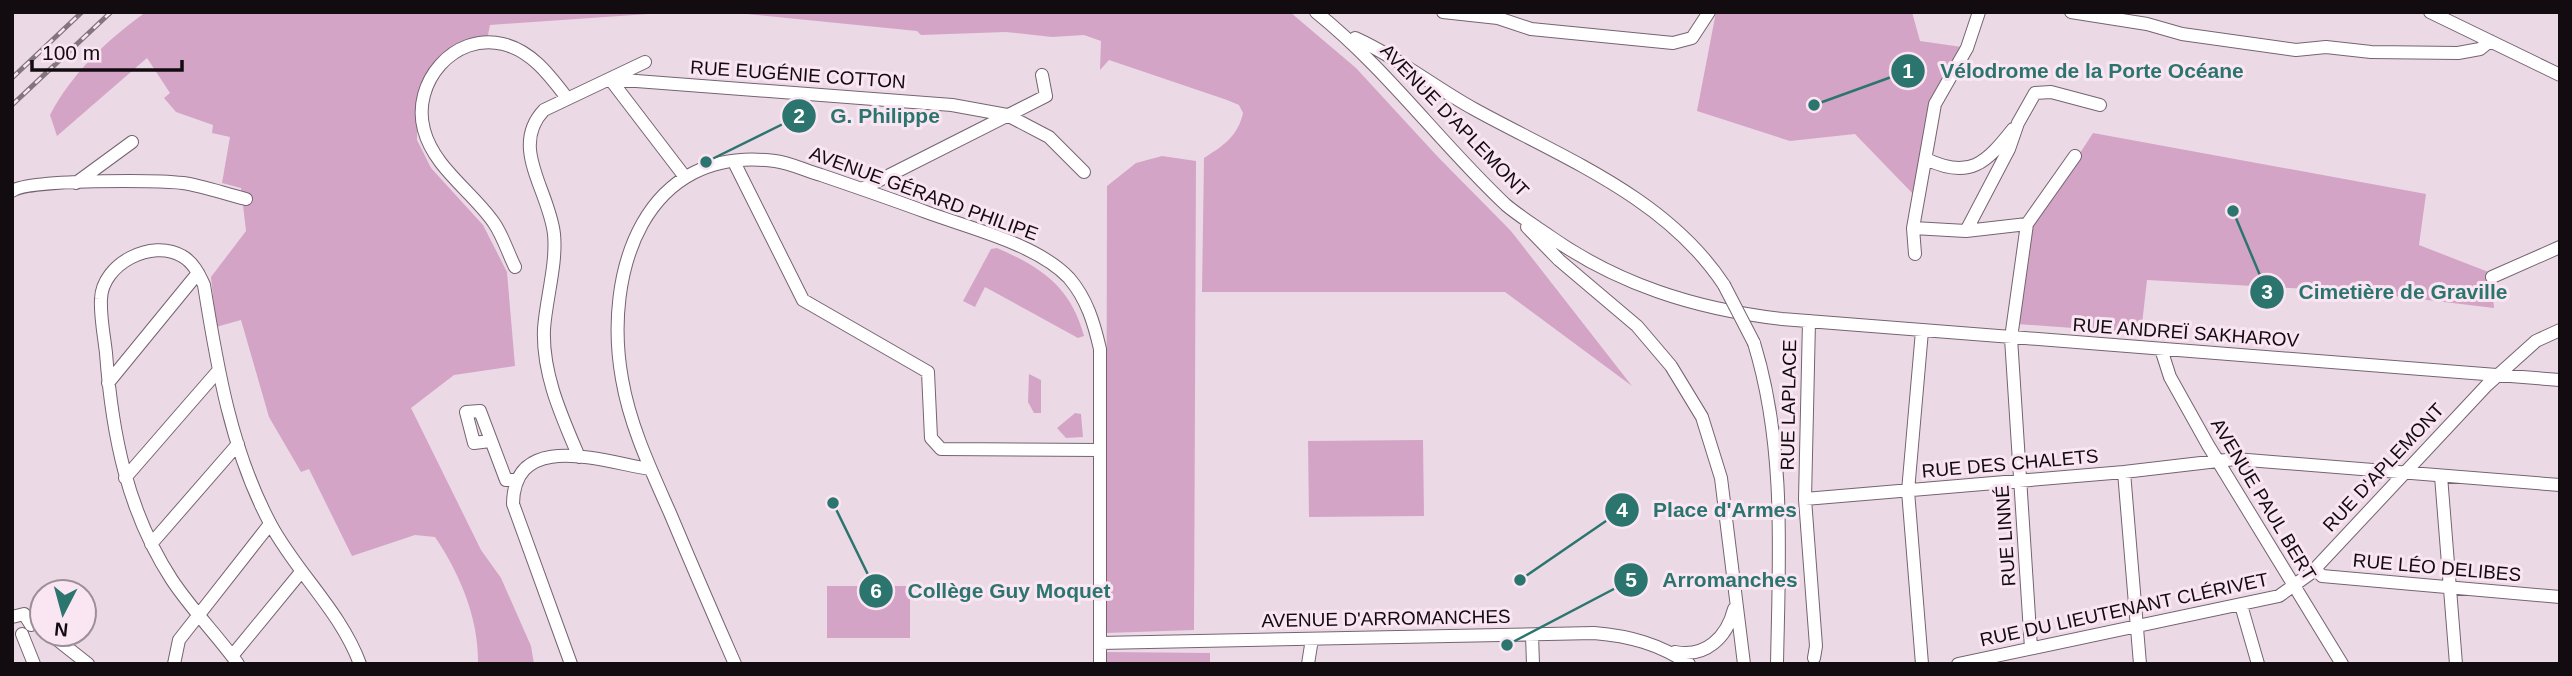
<svg xmlns="http://www.w3.org/2000/svg" width="2572" height="676" viewBox="0 0 2572 676" font-family="Helvetica,sans-serif">
<rect width="100%" height="100%" fill="#ecd9e6"/>
<path fill="#d4a4c6" d="M 146,12 L 677,12 L 490,25 L 487,40 L 438,63 L 417,116 L 417,140 L 431,168 L 483,225 L 507,272 L 515,366 L 454,375 L 411,408 L 481,550 L 501,578 L 531,646 L 534,664 L 478,664 C 479,619 460,574 435,537 L 415,535 L 352,556 L 309,469 L 301,472 L 269,417 L 241,320 L 216,327 L 211,277 L 246,231 L 241,188 L 222,183 L 230,137 L 212,133 L 213,125 L 176,112 L 164,98 L 170,93 L 147,58 L 57,136 L 50,115 C 72,73 107,40 146,12 Z
M 727,12 L 1290,12 L 1356,68 L 1438,157 L 1511,231 L 1632,386 L 1505,292 L 1202,292 L 1204,158 C 1223,146 1238,136 1243,113 L 1239,105 L 1227,100 L 1109,60 L 1100,70 L 1101,41 L 1084,35 L 1052,37 L 1006,32 L 921,35 L 917,31 Z
M 1716,12 L 1912,12 L 1920,41 L 1962,47 L 1932,99 L 1914,195 L 1855,134 L 1790,141 L 1697,111 Z
M 2093,133 L 2426,194 L 2419,245 L 2491,273 L 2494,308 L 2361,292 L 2147,280 L 2141,333 L 2017,324 L 2031,229 Z
M 1162,156 L 1196,161 L 1194,630 L 1106,633 L 1107,186 L 1136,163 Z
M 997,248 C 1041,267 1071,287 1084,336 L 1078,338 L 985,287 L 975,307 L 963,301 L 991,249 Z
M 1029,374 L 1041,380 L 1041,413 L 1034,413 L 1028,402 Z
M 1075,413 L 1081,414 L 1083,437 L 1066,438 L 1057,428 Z
M 1423,440 L 1424,516 L 1309,517 L 1308,441 Z
M 827,586 L 910,586 L 910,638 L 827,638 Z
M 1107,652 L 1210,653 L 1210,664 L 1107,664 Z"/>
<g fill="none" stroke-linecap="round" stroke-linejoin="round">
<defs>
<path id="minor" d="M 1316,12 C 1387,69 1440,143 1506,205 C 1518,215 1532,224 1545,233 C 1616,284 1695,309 1782,319 L 2560,380
M 1443,12 L 1498,18 L 1531,29 L 1673,43 L 1692,38 L 1709,12
M 2071,12 L 2147,24 L 2182,34 L 2296,50 L 2326,47 L 2371,52 L 2458,53 L 2480,49 L 2490,41
M 2430,12 L 2560,75
M 1355,38 C 1397,57 1434,87 1474,109 C 1563,158 1666,197 1724,285
M 610,79 L 952,105 L 1007,115 L 1049,137 L 1084,172
M 610,79 L 685,177
M 1926,159 C 1970,180 1986,163 2013,129
M 734,162 L 803,300 L 928,372 L 931,438 L 941,449 L 1100,450
M 76,183 L 132,142
M 862,189 L 1046,96 L 1042,75
M 12,191 C 28,179 158,180 183,183 C 204,186 225,194 246,199
M 2027,224 L 2011,338 L 2031,648
M 1527,227 L 1559,260 L 1637,326 L 1671,366 L 1702,417 L 1721,478 L 1744,664
M 1913,228 L 1966,231 L 2027,224 L 2075,156
M 1966,231 L 2009,149 L 2018,123 L 2035,93 L 2051,92 L 2100,105
M 1915,254 L 1913,228 L 1935,104 L 1967,48 L 1979,12
M 515,267 C 508,253 503,236 494,223 C 473,192 434,168 424,130 C 411,83 454,32 503,44 C 532,51 550,76 567,98
M 2492,277 L 2560,247
M 1809,321 L 1805,499 L 1816,646 L 1814,658
M 1754,343 C 1786,447 1779,556 1777,664
M 2161,349 L 2170,377 L 2208,445 L 2342,664
M 108,383 L 198,273
M 490,441 L 474,443 L 466,412 L 480,411 L 506,480 L 516,480
M 579,457 C 562,417 542,374 544,329 C 546,299 557,264 554,234 C 549,190 509,147 544,110 L 645,62
M 2124,472 L 2140,664
M 2441,476 L 2456,664
M 125,478 L 218,371
M 1805,499 L 2124,472 L 2235,459 L 2560,485
M 151,544 L 238,444
M 2315,569 L 2322,576 L 2560,597
M 2241,605 L 2258,664
M 12,617 L 24,614 L 31,625
M 22,634 L 34,664
M 50,634 L 88,664
M 1532,635 L 1533,664
M 1100,643 L 1594,633 C 1630,636 1659,644 1689,664
M 1675,652 C 1706,658 1727,637 1734,609
M 232,656 L 301,572
M 174,664 L 179,640 L 270,524
M 238,664 C 217,635 192,610 172,580 C 127,511 112,434 106,353 C 104,335 100,316 101,299 C 102,264 152,238 182,256 C 193,262 199,274 204,285 C 217,366 231,451 271,525 C 297,573 341,612 360,664
M 571,664 L 513,504 C 514,429 604,462 650,469
M 735,664 C 713,614 691,563 670,513 C 651,470 630,426 622,379 C 603,273 644,144 775,161 C 791,163 806,171 821,175 C 856,187 891,199 926,212 C 969,228 1037,244 1069,278 C 1087,299 1094,323 1100,349 L 1100,664
M 1308,664 L 1312,639
M 1922,664 L 1908,491 L 1922,331
M 1958,664 L 2279,596 L 2311,573 L 2487,385 L 2536,341 L 2560,330"/>
</defs>
<use href="#minor" stroke="#756470" stroke-width="14"/>
<use href="#minor" stroke="#fff" stroke-width="12"/>
<defs>
<path id="rail" d="M 12,78 L 82,12
M 12,105 L 111,12"/>
</defs>
<use href="#rail" stroke="#82757e" stroke-width="5"/>
<use href="#rail" stroke="#fae6f3" stroke-width="2.5" stroke-dasharray="8" stroke-linecap="butt"/>
<defs>
<path id="minor-bridge" d="M 1724,285 L 1754,343"/>
</defs>
<use href="#minor-bridge" stroke="#756470" stroke-width="14" stroke-linecap="butt"/>
<use href="#minor-bridge" stroke="#fff" stroke-width="12"/>
</g>
<g text-anchor="middle" stroke-width="6" stroke-linejoin="round" paint-order="stroke">
<g font-size="19" fill="#120c10" stroke="#fae6f3">
<text transform="translate(798 74) rotate(4)" y="7">RUE EUGÉNIE COTTON</text>
<text transform="translate(1455 120) rotate(46)" y="7">AVENUE D'APLEMONT</text>
<text transform="translate(924 193) rotate(20)" y="7">AVENUE GÉRARD PHILIPE</text>
<text transform="translate(2186 332) rotate(4)" y="7">RUE ANDREÏ SAKHAROV</text>
<text transform="translate(1788 405) rotate(-89)" y="7">RUE LAPLACE</text>
<text transform="translate(2010 463) rotate(-5)" y="7">RUE DES CHALETS</text>
<text transform="translate(2383 467) rotate(-47)" y="7">RUE D'APLEMONT</text>
<text transform="translate(2264 499) rotate(59)" y="7">AVENUE PAUL BERT</text>
<text transform="translate(2005 536) rotate(-94)" y="7">RUE LINNÉ</text>
<text transform="translate(2437 567) rotate(5)" y="7">RUE LÉO DELIBES</text>
<text transform="translate(2124 609) rotate(-12)" y="7">RUE DU LIEUTENANT CLÉRIVET</text>
<text transform="translate(1386 618) rotate(-1)" y="7">AVENUE D'ARROMANCHES</text>
</g>
</g>
<path fill="none" stroke="#2c756e" stroke-width="2.5" d="M1814 105L1908 71M706 162L799 116M2233 211L2267 292M1520 580L1622 510M1507 645L1631 580M833 503L876 591"/>
<g fill="#2c756e" stroke="#fae6f3" stroke-width="2.5">
<circle cx="1814" cy="105" r="7"/>
<circle cx="706" cy="162" r="7"/>
<circle cx="2233" cy="211" r="7"/>
<circle cx="1520" cy="580" r="7"/>
<circle cx="1507" cy="645" r="7"/>
<circle cx="833" cy="503" r="7"/>
<circle cx="1908" cy="71" r="18"/>
<circle cx="799" cy="116" r="18"/>
<circle cx="2267" cy="292" r="18"/>
<circle cx="1622" cy="510" r="18"/>
<circle cx="1631" cy="580" r="18"/>
<circle cx="876" cy="591" r="18"/>
</g>
<g font-size="21" text-anchor="middle" font-weight="bold" fill="#fff">
<text x="1908" y="78">1</text>
<text x="799" y="123">2</text>
<text x="2267" y="299">3</text>
<text x="1622" y="517">4</text>
<text x="1631" y="587">5</text>
<text x="876" y="598">6</text>
</g>
<g font-size="21" text-anchor="middle" font-weight="bold" fill="#2c756e" stroke="#fae6f3" stroke-width="6" stroke-linejoin="round" paint-order="stroke">
<text x="2092" y="78">Vélodrome de la Porte Océane</text>
<text x="885" y="123">G. Philippe</text>
<text x="2403" y="299">Cimetière de Graville</text>
<text x="1725" y="517">Place d'Armes</text>
<text x="1730" y="587">Arromanches</text>
<text x="1009" y="598">Collège Guy Moquet</text>
</g>
<rect width="2572" height="676" fill="none" stroke="#120c10" stroke-width="28"/>
<g transform="translate(63 613) rotate(186)"><circle r="33" fill="#fae6f3" stroke="#9d8f98" stroke-width="2"/>
<path d="M0-5L12 26L0 18L-12 26Z" fill="#2c756e"/>
<text y="-10" font-size="19" font-weight="bold" text-anchor="middle" fill="#120c10">N</text>
</g>
<path d="M32 60v10h150v-10" fill="none" stroke="#120c10" stroke-width="3.5"/>
<text x="42" y="60" font-size="21" fill="#120c10" stroke="#fae6f3" stroke-width="5" paint-order="stroke">100 m</text>
</svg>
